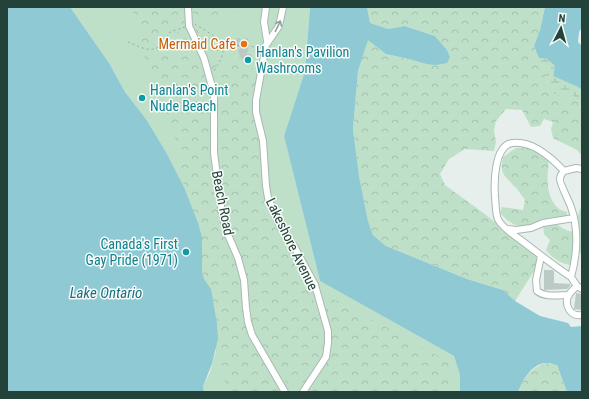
<svg xmlns="http://www.w3.org/2000/svg" width="589" height="399" viewBox="0 0 589 399" font-family="'Roboto Condensed',sans-serif">
<defs>
<pattern id="forest-crowns" width="20" height="18" patternUnits="userSpaceOnUse"><rect width="20" height="18" fill="#bfe0c8"/><path d="M2 6a3 3 0 1 1 6 0M12 15a3 3 0 1 1 6 0" fill="none" stroke="#a4c1ad"/></pattern>
<pattern id="wetland-marsh" width="20" height="14" patternUnits="userSpaceOnUse"><rect width="20" height="14" fill="#bfe0c8"/><path d="M1 5h8M5 5V1M11 12h8M15 12V8" fill="none" stroke="#a4c1ad"/></pattern>
</defs>
<rect width="100%" height="100%" fill="#e6efeb"/>
<path fill="#bfe0c8" d="M 70,7 L 310,7 L 305,71 L 284,136 L 320,281 L 454,356 L 460,375 L 460,392 L 204,392 L 203,386 L 210,372 L 216,351 L 202,255 L 202,237 L 184,187 L 166,152 L 146,119 L 125,92 L 109,63 Z"/>
<path fill="url(#forest-crowns)" d="M 130,7 L 186,7 L 186,22 L 185,25 C 180,26 174,27 169,29 C 158,34 161,51 141,44 C 145,31 135,19 130,7 Z
M 193,7 L 248,7 L 220,17 L 193,16 Z
M 367,7 L 545,7 L 540,30 L 534,46 L 545,70 L 548,84 L 573,95 L 582,108 L 582,156 L 577,150 L 553,138 L 551,129 L 553,122 L 544,119 L 540,126 L 531,127 L 522,110 L 506,109 L 496,121 L 494,130 L 496,142 L 494,151 L 465,149 L 449,159 L 440,174 L 445,185 L 486,215 L 538,258 L 536,268 L 515,301 L 503,290 L 467,279 L 386,246 L 373,235 L 368,221 L 359,176 L 353,129 L 358,71 L 368,39 L 386,54 L 409,59 L 426,64 L 450,57 L 447,50 L 435,36 L 406,26 L 388,29 L 370,23 Z
M 199,29 C 221,41 228,52 211,73 L 200,45 L 201,44 L 195,31 Z
M 185,30 L 188,30 L 202,59 L 211,94 L 211,153 L 219,214 L 223,231 L 241,279 L 248,331 L 280,387 L 279,392 L 233,392 C 227,385 219,377 220,366 C 220,361 223,358 222,353 L 217,352 L 216,351 L 218,339 L 217,324 L 211,289 L 204,279 L 202,271 L 202,237 L 184,187 L 176,140 L 166,123 L 163,121 L 153,92 L 149,71 L 144,56 L 146,53 L 158,50 L 164,47 L 171,34 Z
M 238,61 L 243,66 L 252,67 L 257,80 L 253,103 L 260,138 L 263,189 L 267,203 L 283,236 L 304,269 L 301,277 L 302,279 L 311,282 L 312,287 L 311,287 L 311,291 L 323,340 L 322,352 L 306,382 L 288,383 L 286,382 L 278,371 L 276,372 L 258,341 L 251,324 L 249,310 L 247,278 L 224,212 L 216,153 L 212,78 Z
M 528,147 L 537,152 L 549,161 C 547,176 545,196 558,208 C 560,210 564,211 567,212 L 567,216 C 560,217 552,217 545,219 C 523,227 518,232 500,213 L 502,207 L 523,210 L 525,200 C 521,195 518,189 513,185 C 503,174 500,173 503,157 L 516,148 Z
M 582,208 L 582,257 L 579,249 L 577,218 L 580,209 Z
M 554,223 L 566,230 L 573,232 L 574,246 L 571,265 C 561,264 552,258 546,250 L 550,240 L 544,234 L 543,225 Z
M 322,298 L 339,301 L 449,362 L 449,392 L 307,392 C 312,384 321,376 325,367 C 336,344 329,321 322,298 Z
M 548,363 L 557,365 L 567,392 L 518,392 C 525,377 531,366 548,363 Z"/>
<path fill="url(#wetland-marsh)" d="M 539,58 L 547,59 L 555,66 L 553,76 L 578,87 L 582,90 L 582,108 L 573,95 L 564,99 L 555,94 L 548,84 L 545,70 Z"/>
<path fill="#8ec9d4" d="M 7,7 L 70,7 L 109,63 L 125,92 L 146,119 L 166,152 L 184,187 L 198,223 L 202,237 L 202,271 L 204,279 L 211,289 L 217,324 L 218,339 L 212,364 L 203,386 L 204,392 L 7,392 Z
M 310,7 L 367,7 L 370,23 L 388,29 L 405,26 L 435,36 L 447,50 L 450,57 L 447,63 L 436,65 L 426,64 L 409,59 L 386,54 L 368,40 L 358,71 L 353,129 L 359,176 L 368,221 L 373,235 L 386,246 L 467,279 L 503,290 L 515,301 L 540,316 L 568,323 L 571,327 L 582,326 L 582,392 L 567,392 L 557,365 C 555,365 551,363 548,363 C 532,362 523,380 518,392 L 460,392 L 460,375 L 454,356 L 320,281 L 284,136 L 305,71 Z
M 545,7 L 582,7 L 582,27 L 579,32 L 578,42 L 581,45 L 582,90 L 578,87 L 553,76 L 555,66 L 547,59 L 539,58 L 534,46 L 540,30 Z"/>
<path fill="#bbcac4" d="M 237,38 L 240,38 L 242,42 L 245,38 L 248,38 L 249,45 L 247,48 L 249,50 L 246,54 L 251,54 L 252,57 L 251,64 L 248,64 L 247,62 L 244,61 L 239,57 L 240,55 L 238,51 L 241,47 L 237,47 L 235,45 Z
M 544,270 L 552,270 L 554,271 L 554,283 L 570,284 L 570,286 L 567,289 L 544,290 Z
M 576,293 L 582,294 L 582,310 L 574,309 Z"/>
<g fill="none" stroke-linecap="round" stroke-linejoin="round">
<defs>
<path id="minor" d="M 188,7 L 189,26 L 204,58 L 214,94 L 214,153 L 222,213 L 226,230 L 238,258 L 244,280 L 246,308 L 248,322 L 252,335 L 285,392
M 266,7 L 264,22 L 267,41
M 283,7 L 279,26 L 266,45 L 256,100 L 256,112 L 263,141 L 266,186 L 268,198 L 278,222 L 295,248 L 315,285 L 328,331 L 328,343 L 326,357 L 303,392
M 564,171 C 552,158 532,140 512,143 C 494,146 494,183 495,197 C 496,203 495,216 499,221 C 504,229 514,235 522,241 C 538,253 554,266 571,277 L 577,286 L 582,289
M 507,229 L 516,230 L 531,228 L 543,223 L 574,218
M 541,256 L 536,280 L 537,291 C 546,298 558,295 569,295
M 571,277 C 577,255 579,230 571,207 C 569,201 559,182 560,179 C 560,175 562,173 564,171 L 576,168 L 582,169
M 577,286 C 574,289 570,292 568,296 C 564,306 571,317 582,315"/>
</defs>
<use href="#minor" stroke="#a8b8b2" stroke-width="8"/>
<path stroke="#86b3a5" stroke-width="1" stroke-dasharray="2 3" stroke-linecap="butt" d="M 195,24 C 205,31 228,40 222,56 C 220,61 217,66 214,71
M 128,42 C 137,45 151,55 161,45 C 164,42 167,36 170,32 L 185,27
M 222,46 L 249,45 L 258,49"/>
<use href="#minor" stroke="#fff" stroke-width="6"/>
</g>
<defs><path id="oneway-shaft" d="M-6 0H5M1.5-3L5.5 0L1.5 3" fill="none" stroke-width="1.6" stroke-linecap="round" stroke-linejoin="round"/></defs>
<use stroke="#92a09c" href="#oneway-shaft" transform="translate(278 26) rotate(-64)"/>
<circle fill="#e8710a" stroke="#f7fbf9" stroke-width="1.5" cx="244" cy="44" r="4"/>
<g fill="#0f9aa8" stroke="#f7fbf9" stroke-width="1.5">
<circle cx="248" cy="60" r="4"/>
<circle cx="142" cy="98" r="4"/>
<circle cx="186" cy="252" r="4"/>
</g>
<g text-anchor="middle" stroke-width="3" stroke-linejoin="round" paint-order="stroke">
<g font-size="14" fill="#c56008" stroke="#f7fbf9" text-anchor="end">
<text x="236" y="49">Mermaid Cafe</text>
</g>
<g font-size="14" fill="#0d838f" stroke="#f7fbf9" text-anchor="start">
<text x="256" y="57">Hanlan's Pavilion<tspan x="256" dy="16">Washrooms</tspan></text>
<text x="150" y="95">Hanlan's Point<tspan x="150" dy="16">Nude Beach</tspan></text>
<text x="178" y="249" text-anchor="end">Canada's First<tspan x="178" dy="16">Gay Pride (1971)</tspan></text>
</g>
<g font-size="14" fill="#24423a" stroke="#f7fbf9">
<text transform="translate(223 203) rotate(79)" y="5">Beach Road</text>
<text transform="translate(292 244) rotate(64)" y="5">Lakeshore Avenue</text>
</g>
<g font-size="15" font-style="italic" fill="#1c6f80" stroke="#f7fbf9">
<text x="106" y="298">Lake Ontario</text>
</g>
</g>
<rect width="589" height="399" fill="none" stroke="#24423a" stroke-width="16"/>
<g transform="translate(561 28) rotate(6)" stroke="#f7fbf9" stroke-width="3" paint-order="stroke">
<path d="M0-3L7 15L0 10L-7 15Z" fill="#24423a"/>
<text y="-6" font-size="11" font-weight="bold" text-anchor="middle" fill="#24423a">N</text>
</g>
</svg>
